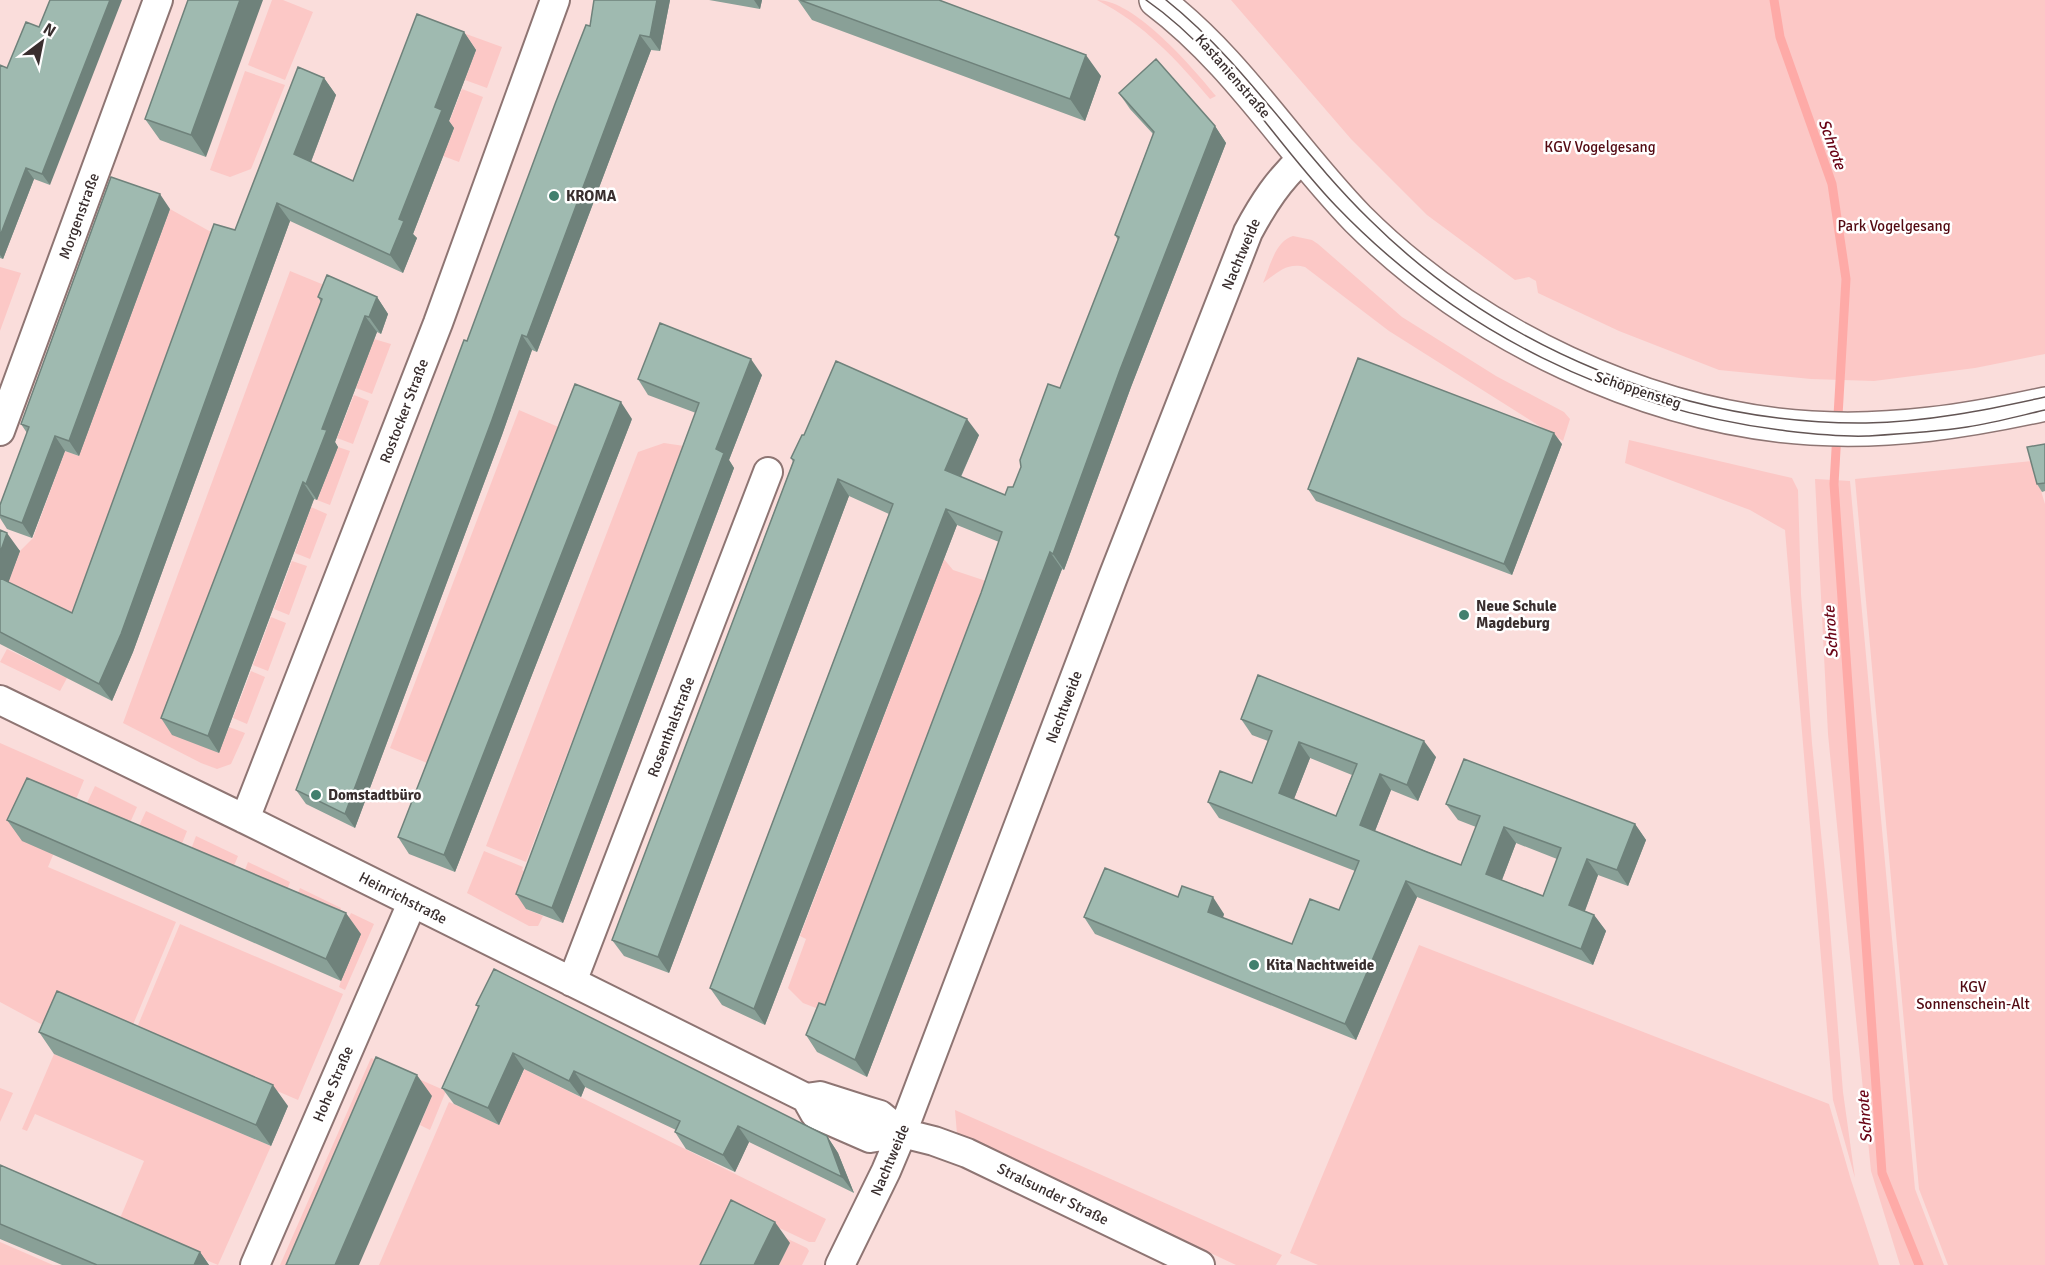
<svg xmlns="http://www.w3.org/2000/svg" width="2045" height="1265" viewBox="0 0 2045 1265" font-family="Signika,sans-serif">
<rect width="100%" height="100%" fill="#fadddb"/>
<path fill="#fcc8c6" d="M 272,0 L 283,0 L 313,12 L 285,80 L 248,65 Z
M 1097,0 C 1135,0 1193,68 1216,96 L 1210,99 C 1177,60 1144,24 1097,0 Z
M 1231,0 L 2045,0 L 2045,354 L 1975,368 L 1874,381 L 1811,379 L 1719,370 L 1619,331 L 1538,293 L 1536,281 L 1529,277 L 1515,280 L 1427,215 L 1351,139 Z
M 433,22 L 502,47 L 487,88 L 465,80 L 476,49 L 429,32 Z
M 245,71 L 285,85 L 251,169 L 230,177 L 210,170 Z
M 462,89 L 483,97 L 459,162 L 443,156 L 454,128 L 448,125 Z
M 170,209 L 227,241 L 85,630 L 5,592 L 20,551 L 33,538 L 65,451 L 79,456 Z
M 1293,236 L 1312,240 L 1318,244 L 1402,317 L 1496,376 L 1564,412 L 1570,419 L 1563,441 L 1389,331 L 1305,267 C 1287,262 1277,273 1263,283 C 1270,267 1275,241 1293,236 Z
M 0,267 L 21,273 L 0,331 Z
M 290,271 L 329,287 L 172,734 L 219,752 L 229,727 L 245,733 L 231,764 L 217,769 L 201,763 L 123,723 Z
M 374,339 L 391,344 L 372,394 L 356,388 Z
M 354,395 L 369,401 L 353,444 L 337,438 Z
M 519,410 L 563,429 L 442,769 L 390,748 Z
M 1629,440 L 1792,478 L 1798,490 L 1801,594 L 1812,743 L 1828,903 L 1843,1092 L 1855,1178 L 1833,1100 L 1785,530 L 1750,510 L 1625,463 Z
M 664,443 L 684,446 L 526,862 L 486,846 L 638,452 Z
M 338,447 L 350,451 L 330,505 L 317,500 Z
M 2032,461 L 2045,504 L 2045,1265 L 1948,1265 L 1919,1189 L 1855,479 Z
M 1815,479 L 1850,481 L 1915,1189 L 1944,1265 L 1900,1265 L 1871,1171 L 1828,734 Z
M 311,507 L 327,514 L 310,559 L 295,553 Z
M 944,559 L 953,570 L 1001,586 L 977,607 L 825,1005 L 816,1008 L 803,1003 L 788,988 L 806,939 L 800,936 Z
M 292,561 L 307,566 L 289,615 L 274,609 Z
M 271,617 L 286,623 L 268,671 L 253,665 Z
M 7,649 L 67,678 L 60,691 L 0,662 Z
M 251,671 L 265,677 L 247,724 L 233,718 Z
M 0,743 L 84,780 L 48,867 L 176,922 L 132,1027 L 52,1030 L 0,1002 Z
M 95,786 L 137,807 L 125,834 L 81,816 Z
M 146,811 L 187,831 L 177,856 L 134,837 Z
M 196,836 L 238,856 L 229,878 L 187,860 Z
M 484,851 L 523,867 L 522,870 L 538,878 L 526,909 L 543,916 L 538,926 L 529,926 L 467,893 Z
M 248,862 L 290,882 L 283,901 L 240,883 Z
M 300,888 L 341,908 L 335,923 L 292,905 Z
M 351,913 L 374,924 L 345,990 L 339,987 L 341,981 L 344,927 Z
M 180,924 L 343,994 L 298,1100 L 136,1030 Z
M 1419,945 L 1829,1104 L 1851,1180 L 1879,1265 L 1318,1265 L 1290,1253 Z
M 54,1054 L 271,1146 L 218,1265 L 118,1223 L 144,1161 L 35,1114 L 27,1131 L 22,1129 Z
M 371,1058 L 446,1091 L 430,1130 L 420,1125 L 432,1096 L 310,1265 L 280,1265 Z
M 525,1068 L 530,1072 L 826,1219 L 815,1242 L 809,1242 L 750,1214 L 748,1220 L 807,1248 L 809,1251 L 802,1265 L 779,1265 L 790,1243 L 725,1265 L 379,1265 L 449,1102 L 499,1124 Z
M 0,1088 L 13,1093 L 0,1122 Z
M 955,1110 L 1282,1255 L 1276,1265 L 1236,1265 L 957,1134 Z
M 0,1242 L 53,1265 L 0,1265 Z"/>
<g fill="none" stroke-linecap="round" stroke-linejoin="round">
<path stroke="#feaaa7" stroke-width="9" d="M 1774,0 L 1780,37 L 1832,184 L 1846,279 L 1834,484 L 1882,1173 L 1919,1265"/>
<defs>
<path id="minor" d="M 0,431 L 158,0
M 0,700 L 245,819 L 806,1098 L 815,1114 L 870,1138 L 902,1133 L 934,1141 L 967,1153 L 1200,1265
M 245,819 L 438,323 L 555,0
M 572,982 L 768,472
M 806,1098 L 820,1096 L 867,1111 L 880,1115 L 902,1133
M 255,1265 L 412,903
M 840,1265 L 886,1171 L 902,1133 L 1113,577 L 1248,232 C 1263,204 1279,179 1303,158"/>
<path id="secondary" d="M 1156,0 C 1236,60 1289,148 1358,219 C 1473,334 1648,418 1811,428 C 1891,433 1968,421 2045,404"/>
</defs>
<use href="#minor" stroke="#8e7573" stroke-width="32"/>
<use href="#secondary" stroke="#8e7573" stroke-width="36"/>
<use href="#minor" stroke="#fff" stroke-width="28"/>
<use href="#secondary" stroke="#fff" stroke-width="33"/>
<path stroke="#635554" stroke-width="1.5" d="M 1146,0 C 1224,54 1271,138 1336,206 C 1457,332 1615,410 1787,431 C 1813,434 1841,437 1867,436 C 1900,434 1934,432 1967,427 C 1993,423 2019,416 2045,410
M 1166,0 C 1245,63 1298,150 1370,220 C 1499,348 1684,425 1866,423 C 1927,422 1986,410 2045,397"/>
</g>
<path fill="#89a097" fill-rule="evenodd" d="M 188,0 L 206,157 L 160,140 L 145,119 Z
M 670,0 L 660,51 L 651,50 L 537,352 L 532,350 L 502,435 L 355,828 L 306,804 L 296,790 L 467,341 L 590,26 Z
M 709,0 L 762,0 L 760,9 Z
M 798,0 L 939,0 L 1101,76 L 1085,121 L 812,20 Z
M 464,32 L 476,50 L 449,121 L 454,128 L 413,234 L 417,238 L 403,273 L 290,221 L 133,652 L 112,701 L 0,644 L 0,530 L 20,551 L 8,582 L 72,613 L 235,230 L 324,78 L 336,95 L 311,162 L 353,181 Z
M 0,65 L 50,185 L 34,179 L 3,259 L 0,258 Z
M 1119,93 L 1215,126 L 1226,143 L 1131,387 L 1064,570 L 1062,569 L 867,1077 L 817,1052 L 806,1035 L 825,1005 L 981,593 L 999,542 L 957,525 L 765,1025 L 722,1005 L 710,988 L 889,514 L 849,496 L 669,973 L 624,956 L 612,940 L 793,462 L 791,458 L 804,435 L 979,435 L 961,477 L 1005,495 L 1013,487 L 1060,388 L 1118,240 L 1115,235 L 1153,134 L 1130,109 Z
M 170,209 L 79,456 L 65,451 L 32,538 L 7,529 L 0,518 L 0,505 L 27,433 L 21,424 Z
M 318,297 L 377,297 L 388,314 L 381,334 L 377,332 L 335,442 L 338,447 L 317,500 L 314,499 L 219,753 L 172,735 L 161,718 L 321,302 Z
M 762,375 L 729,460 L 734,468 L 563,923 L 526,909 L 516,894 L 696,413 L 648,395 L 638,379 Z
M 632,419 L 455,872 L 409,854 L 398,837 Z
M 1562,444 L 1512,575 L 1316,501 L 1308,489 Z
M 2045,444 L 2045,491 L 2042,492 L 2037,484 Z
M 1241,719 L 1436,757 L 1418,801 L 1391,790 L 1375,831 L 1461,865 L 1476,827 L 1458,820 L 1446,804 L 1635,824 L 1646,840 L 1628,886 L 1598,875 L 1585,911 L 1594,915 L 1606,931 L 1593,965 L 1417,897 L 1356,1040 L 1095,934 L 1084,917 L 1178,897 L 1224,914 L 1223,918 L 1292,944 L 1339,910 L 1355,871 L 1219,818 L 1208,802 L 1252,783 L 1268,741 L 1252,735 ZM 1310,758 L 1352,775 L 1336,816 L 1294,799 ZM 1516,843 L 1557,859 L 1543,896 L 1502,880 Z
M 7,820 L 361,934 L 341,981 L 22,841 Z
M 476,1005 L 827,1136 L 838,1153 L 854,1193 L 749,1142 L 735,1172 L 686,1149 L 675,1132 L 676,1130 L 585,1087 L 581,1097 L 524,1069 L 499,1125 L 454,1104 L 442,1088 L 479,1008 Z
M 39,1032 L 288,1106 L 271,1146 L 54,1054 Z
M 0,1165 L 200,1252 L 209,1265 L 62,1265 L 0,1239 Z"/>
<path fill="#6f827b" d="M 110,0 L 122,0 L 50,185 L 42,174 Z
M 240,0 L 263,0 L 206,157 L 191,135 Z
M 657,0 L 670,0 L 660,51 L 650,37 Z
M 754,0 L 762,0 L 760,9 Z
M 464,32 L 476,50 L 449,121 L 454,128 L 413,234 L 417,238 L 403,273 L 390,255 L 399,219 L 435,107 Z
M 640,35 L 651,50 L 537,352 L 527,337 Z
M 1086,55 L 1101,76 L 1085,121 L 1070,99 Z
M 324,78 L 336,95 L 307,172 L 294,154 Z
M 1215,126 L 1226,143 L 1131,387 L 1064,570 L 1053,554 L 1120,370 Z
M 26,168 L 34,179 L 3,259 L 0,255 L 0,236 Z
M 160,194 L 170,209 L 79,456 L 69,441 Z
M 277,203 L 290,221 L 133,652 L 112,701 L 99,684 Z
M 377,297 L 388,314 L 381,334 L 369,317 Z
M 365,316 L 377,332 L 335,442 L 338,447 L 317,500 L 306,484 L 322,429 Z
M 522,335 L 532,350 L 502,435 L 355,828 L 345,814 Z
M 751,359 L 762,375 L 729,460 L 734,468 L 563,923 L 552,908 L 716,449 Z
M 621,402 L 632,419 L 455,872 L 444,855 Z
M 967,419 L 979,435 L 956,487 L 945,470 Z
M 1554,433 L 1562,444 L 1512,575 L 1504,564 Z
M 55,436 L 65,451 L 32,538 L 22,523 Z
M 838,479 L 849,496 L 669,973 L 658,957 Z
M 303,482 L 314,499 L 219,753 L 208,736 Z
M 946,509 L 957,525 L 765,1025 L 754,1009 Z
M 7,533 L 20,551 L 5,592 L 0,586 L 0,553 Z
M 1050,552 L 1062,569 L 867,1077 L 855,1060 Z
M 1424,741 L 1436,757 L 1418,801 L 1407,785 Z
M 1299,742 L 1310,758 L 1290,809 L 1279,793 Z
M 1380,774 L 1391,790 L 1371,841 L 1360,825 Z
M 1635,824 L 1646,840 L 1628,886 L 1617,870 Z
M 1504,827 L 1516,843 L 1498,890 L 1486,874 Z
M 1587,859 L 1598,875 L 1581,921 L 1569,905 Z
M 1406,881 L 1417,897 L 1356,1040 L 1345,1024 Z
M 1213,897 L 1224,914 L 1219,928 L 1208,912 Z
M 346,913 L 361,934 L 341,981 L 326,959 Z
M 1594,915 L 1606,931 L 1593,965 L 1581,949 Z
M 513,1053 L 524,1069 L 499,1125 L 488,1108 Z
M 574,1071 L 585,1087 L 581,1097 L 569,1081 Z
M 417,1075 L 432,1096 L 359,1265 L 335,1265 Z
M 273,1085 L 288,1106 L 271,1146 L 256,1125 Z
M 738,1126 L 749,1142 L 735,1172 L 723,1155 Z
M 827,1136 L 838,1153 L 854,1193 L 842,1177 Z
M 775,1222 L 790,1243 L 779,1265 L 754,1265 Z
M 200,1252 L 209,1265 L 194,1265 Z"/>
<path fill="#9fbab0" stroke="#6f827b" stroke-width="1.5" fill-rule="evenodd" d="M 50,0 L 110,0 L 42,174 L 26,168 L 0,236 L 0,65 L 7,68 L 26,22 L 39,27 Z
M 188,0 L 240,0 L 191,135 L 145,119 Z
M 594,0 L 657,0 L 650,37 L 640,35 L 527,337 L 522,335 L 492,420 L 345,814 L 296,790 L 464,340 L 467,341 L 555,104 L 586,25 L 590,26 Z
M 800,0 L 939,0 L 1086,55 L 1070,99 Z
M 417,14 L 464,32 L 435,107 L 442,110 L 399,219 L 404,221 L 390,255 L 277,203 L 121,634 L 99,684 L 0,632 L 0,578 L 72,613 L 214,224 L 235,230 L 298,67 L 324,78 L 294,154 L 353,181 Z
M 1156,59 L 1215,126 L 1120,370 L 1053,554 L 1050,552 L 855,1060 L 806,1035 L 819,1003 L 825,1005 L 981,593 L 1002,532 L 946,509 L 754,1009 L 710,988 L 893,504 L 838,479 L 658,957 L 612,940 L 794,460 L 791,458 L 802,435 L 804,435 L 836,361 L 967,419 L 945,470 L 1005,495 L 1008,487 L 1013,487 L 1021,467 L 1020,460 L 1048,384 L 1060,388 L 1119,237 L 1115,235 L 1154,132 L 1119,93 Z
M 111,177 L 160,194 L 69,441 L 55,436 L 22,523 L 0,515 L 0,505 L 29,427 L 21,424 Z
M 327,275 L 377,297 L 369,317 L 365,316 L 322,429 L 327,430 L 306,484 L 303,482 L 208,736 L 161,718 L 322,299 L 318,297 Z
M 660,323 L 751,359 L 716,449 L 724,453 L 552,908 L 516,894 L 699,403 L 638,379 Z
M 1358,358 L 1554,433 L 1504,564 L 1308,489 Z
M 575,384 L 621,402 L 444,855 L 398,837 Z
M 2045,444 L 2045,483 L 2037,484 L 2027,447 Z
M 0,530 L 7,533 L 0,553 Z
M 1258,675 L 1424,741 L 1407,785 L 1380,774 L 1360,825 L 1427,852 L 1461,865 L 1480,816 L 1446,804 L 1464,759 L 1635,824 L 1617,870 L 1587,859 L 1569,905 L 1594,915 L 1581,949 L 1406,881 L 1345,1024 L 1084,917 L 1105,868 L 1178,897 L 1182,886 L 1213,897 L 1208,912 L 1292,944 L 1310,899 L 1339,910 L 1359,861 L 1208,802 L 1220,771 L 1252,783 L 1272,731 L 1241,719 ZM 1299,742 L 1357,764 L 1336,816 L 1279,793 ZM 1504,827 L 1561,848 L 1543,896 L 1486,874 Z
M 27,778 L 346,913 L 326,959 L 7,820 Z
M 494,969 L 827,1136 L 842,1177 L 738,1126 L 723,1155 L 675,1132 L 680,1121 L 574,1071 L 569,1081 L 513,1053 L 488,1108 L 442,1088 L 479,1006 L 476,1005 Z
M 57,991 L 273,1085 L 256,1125 L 39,1032 Z
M 376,1057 L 417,1075 L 335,1265 L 286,1265 Z
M 0,1165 L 200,1252 L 194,1265 L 97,1265 L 0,1224 Z
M 731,1200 L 775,1222 L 754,1265 L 700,1265 Z"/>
<g fill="#42806e" stroke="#fff" stroke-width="2">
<circle cx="554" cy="196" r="6"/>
<circle cx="1464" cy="615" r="6"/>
<circle cx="316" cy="795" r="6"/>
<circle cx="1254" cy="965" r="6"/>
</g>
<g text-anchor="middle" stroke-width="5" stroke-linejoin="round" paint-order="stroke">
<g font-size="15" fill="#392e2e" stroke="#fff">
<text transform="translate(1233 76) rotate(49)" y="5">Kastanienstraße</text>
<text transform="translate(79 216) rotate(-70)" y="5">Morgenstraße</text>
<text transform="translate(1241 254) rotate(-67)" y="5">Nachtweide</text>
<text transform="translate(1638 390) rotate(18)" y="5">Schöppensteg</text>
<text transform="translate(404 411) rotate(-69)" y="5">Rostocker Straße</text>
<text transform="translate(1064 707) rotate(-69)" y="5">Nachtweide</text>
<text transform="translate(671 727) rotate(-69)" y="5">Rosenthalstraße</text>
<text transform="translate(403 898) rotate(27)" y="5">Heinrichstraße</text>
<text transform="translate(333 1084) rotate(-67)" y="5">Hohe Straße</text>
<text transform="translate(890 1160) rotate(-67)" y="5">Nachtweide</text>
<text transform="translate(1053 1194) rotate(26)" y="5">Stralsunder Straße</text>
</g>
<g font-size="15" fill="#530a12" stroke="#fff">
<text x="1600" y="152">KGV Vogelgesang</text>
<text x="1894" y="231">Park Vogelgesang</text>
<text x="1973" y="992">KGV<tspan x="1973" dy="17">Sonnenschein-Alt</tspan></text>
</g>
<g font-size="15" font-weight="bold" fill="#392e2e" stroke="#fff" text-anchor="start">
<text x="566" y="201">KROMA</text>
<text x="1476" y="611">Neue Schule<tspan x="1476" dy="17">Magdeburg</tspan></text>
<text x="328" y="800">Domstadtbüro</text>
<text x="1266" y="970">Kita Nachtweide</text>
</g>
<g font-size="16" font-style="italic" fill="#690415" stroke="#fff">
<text transform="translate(1833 144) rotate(70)" y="6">Schrote</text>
<text transform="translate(1830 632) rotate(-94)" y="6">Schrote</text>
<text transform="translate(1864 1117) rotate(-94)" y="6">Schrote</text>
</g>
</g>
<g transform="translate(42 42) rotate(32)" stroke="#ffffff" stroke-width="4.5" paint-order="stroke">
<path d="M0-4.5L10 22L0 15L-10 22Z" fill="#392e2e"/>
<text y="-9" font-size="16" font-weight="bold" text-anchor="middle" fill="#392e2e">N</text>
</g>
</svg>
